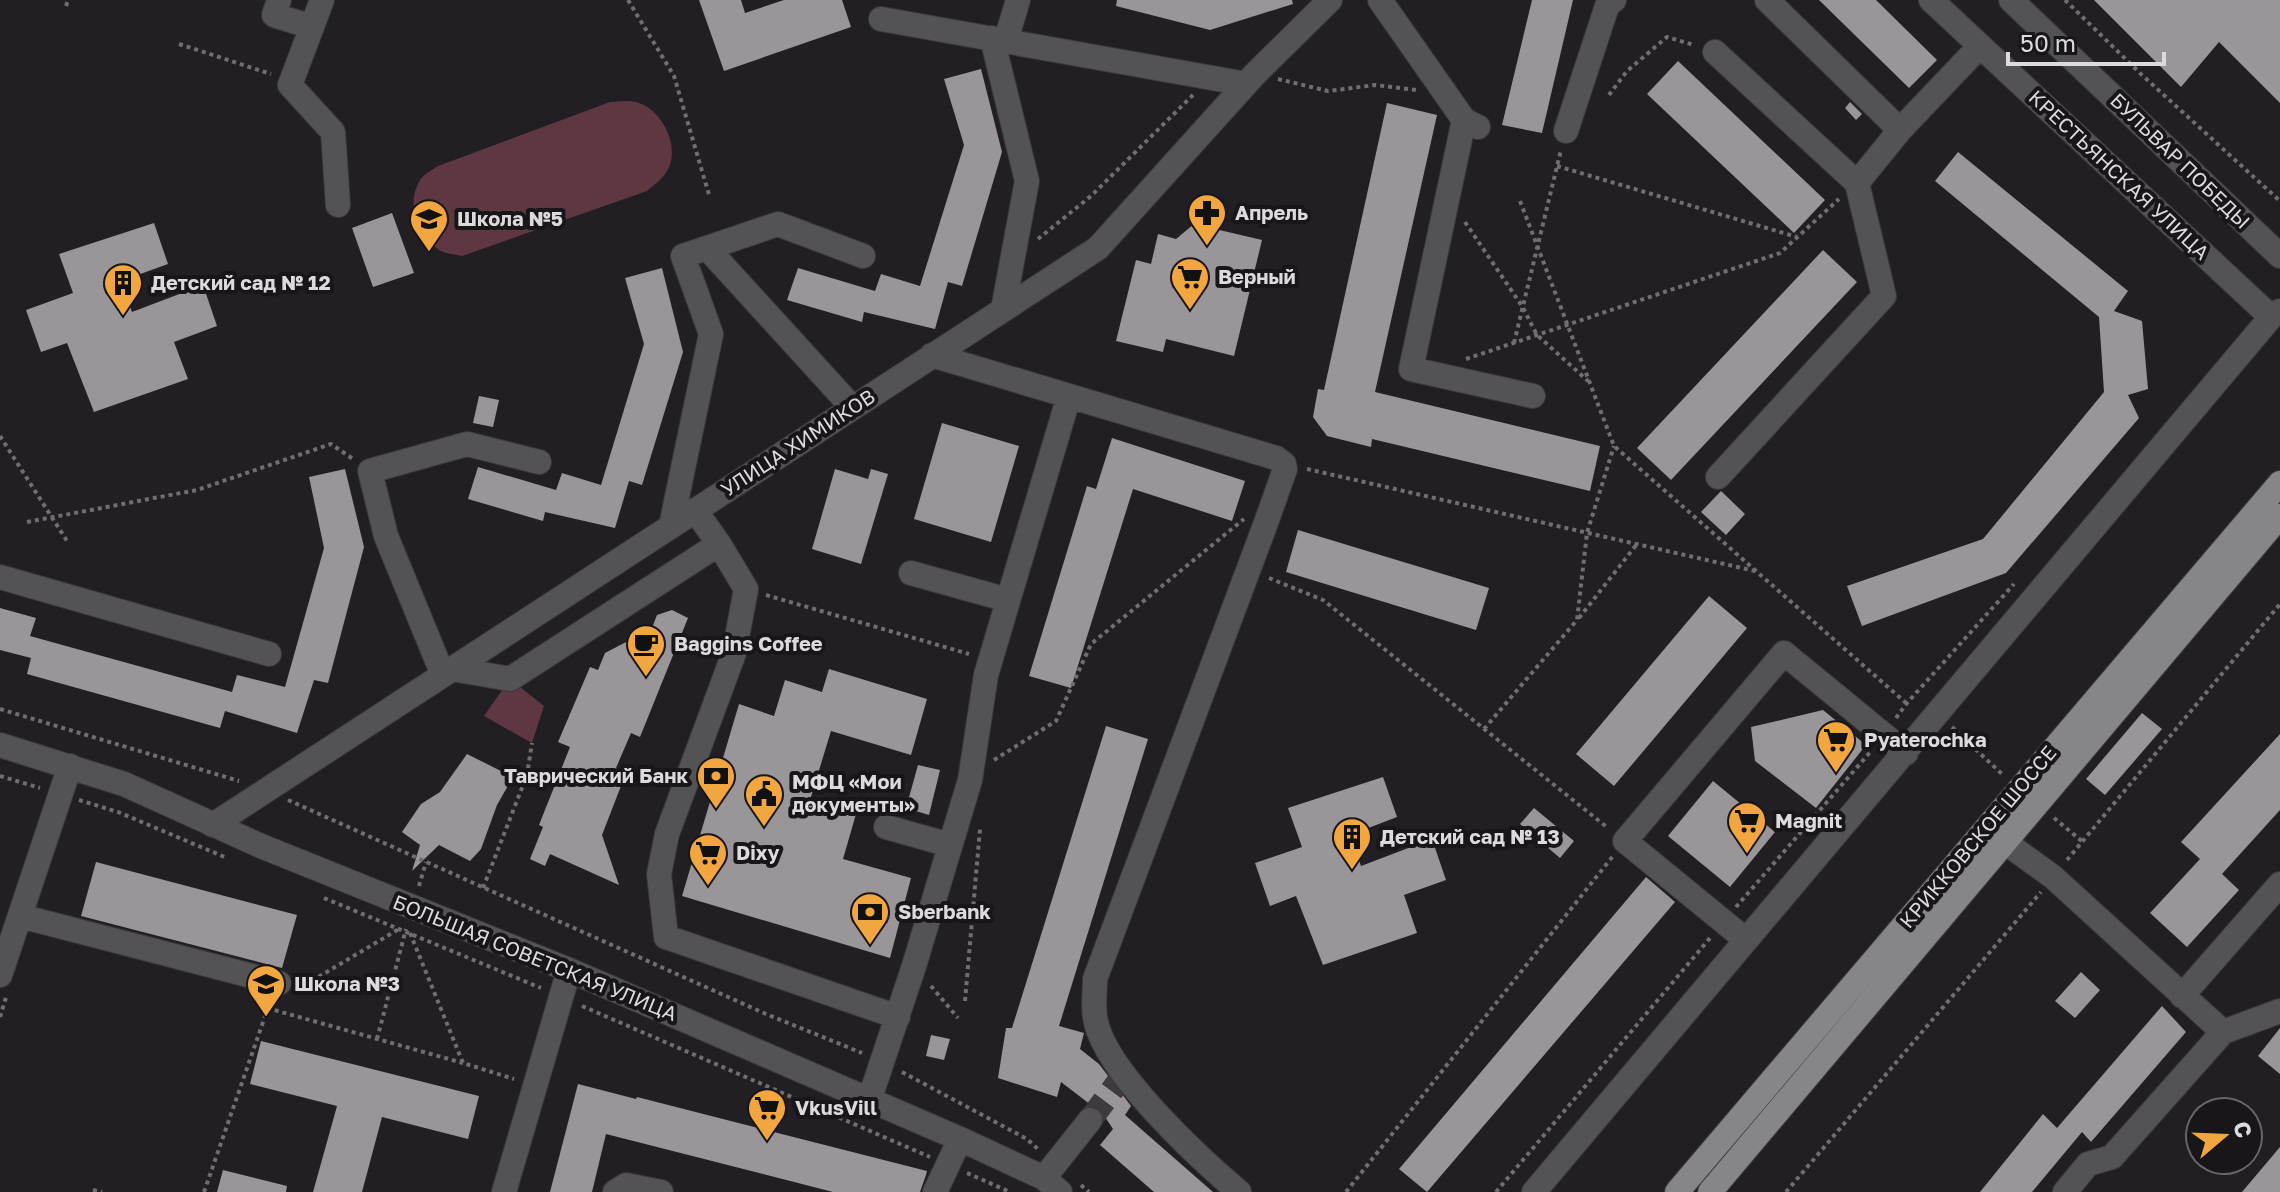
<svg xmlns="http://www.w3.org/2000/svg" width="2280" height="1192" viewBox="0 0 2280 1192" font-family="'Golos Text',sans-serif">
<rect width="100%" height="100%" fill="#211f23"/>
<path fill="#5e3743" d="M 610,102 C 618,102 628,100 636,102 C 663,109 683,150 665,174 C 661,180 653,186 647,191 L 462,256 C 454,254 444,254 438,249 C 418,235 406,204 419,182 C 422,175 432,170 438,166 Z
M 510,679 L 544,706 L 532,743 L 484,716 Z"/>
<path fill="#9a9598" d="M 699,0 L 741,0 L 745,13 L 784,0 L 842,0 L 851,27 L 724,71 Z
M 1117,0 L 1292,0 L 1293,4 L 1210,30 L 1116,6 Z
M 1532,0 L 1573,0 L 1542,133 L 1502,125 Z
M 1819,0 L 1876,0 L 1937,60 L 1909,88 Z
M 2094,0 L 2280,0 L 2280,103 L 2219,42 L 2181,87 Z
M 1678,61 L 1825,200 L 1794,233 L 1647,94 Z
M 981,69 L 1002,152 L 962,286 L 948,282 L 935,329 L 864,312 L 862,322 L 787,300 L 798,268 L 875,291 L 881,274 L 920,286 L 964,145 L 944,79 Z
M 1850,102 L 1862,114 L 1856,120 L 1845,108 Z
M 1387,103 L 1437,115 L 1375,392 L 1600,446 L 1590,491 L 1372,439 L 1371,447 L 1327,436 L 1313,417 L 1318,389 L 1324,390 Z
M 1958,152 L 2128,291 L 2114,311 L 2142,321 L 2148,389 L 2128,395 L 2139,418 L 2006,573 L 1862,626 L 1847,586 L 1983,539 L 2104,392 L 2099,317 L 1935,181 Z
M 392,213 L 414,273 L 373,287 L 352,228 Z
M 154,223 L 168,264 L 121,281 L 132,312 L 203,285 L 217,326 L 174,342 L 188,379 L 94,412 L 67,343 L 41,352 L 26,310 L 73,293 L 59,254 Z
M 1194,224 L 1262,240 L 1234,356 L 1166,339 L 1163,352 L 1116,341 L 1136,260 L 1151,264 L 1158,234 L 1176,239 Z
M 1823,250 L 1857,282 L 1671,480 L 1637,448 Z
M 662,268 L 683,352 L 642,485 L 629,481 L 615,528 L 545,512 L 543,521 L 468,499 L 478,467 L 556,490 L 562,473 L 601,485 L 644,344 L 625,278 Z
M 479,396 L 499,400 L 493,427 L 473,423 Z
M 942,423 L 1019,446 L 991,542 L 914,519 Z
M 1112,438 L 1245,481 L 1232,521 L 1133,489 L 1071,688 L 1029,676 L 1087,486 L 1096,489 Z
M 345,469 L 364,547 L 328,683 L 314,680 L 297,733 L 225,711 L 220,728 L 27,674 L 31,658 L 0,650 L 0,608 L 36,618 L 30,636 L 232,692 L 237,675 L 285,687 L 324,548 L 309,477 Z
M 835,469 L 868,479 L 871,469 L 888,474 L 861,564 L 812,549 Z
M 1721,491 L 1745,514 L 1726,535 L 1701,512 Z
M 1298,530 L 1489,588 L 1476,630 L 1286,572 Z
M 1709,596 L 1747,628 L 1614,786 L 1576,754 Z
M 672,610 L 688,618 L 640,737 L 631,733 L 616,768 L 626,773 L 602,835 L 619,885 L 550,854 L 545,866 L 530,859 L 543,827 L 539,825 L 570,747 L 558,742 L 590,667 L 598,670 L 605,653 L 628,641 L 644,648 L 657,615 Z
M 829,669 L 927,699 L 911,755 L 831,731 L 810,800 L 856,814 L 843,859 L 911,878 L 890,958 L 682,896 L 739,704 L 774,716 L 785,680 L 822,692 Z
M 1823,710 L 1866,745 L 1816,808 L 1755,761 L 1751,727 Z
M 2142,713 L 2162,729 L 2105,795 L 2086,779 Z
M 1106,726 L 1148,739 L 1059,1026 L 1084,1033 L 1080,1049 L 1099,1064 L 1131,1106 L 1125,1115 L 1213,1192 L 1154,1192 L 1100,1145 L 1113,1129 L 1099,1108 L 1091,1105 L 1061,1082 L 1057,1097 L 998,1078 L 1006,1028 L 1012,1028 Z
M 2280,734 L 2280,810 L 2222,874 L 2239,890 L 2187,947 L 2150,913 L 2200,859 L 2181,842 Z
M 467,754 L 513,777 L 497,805 L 481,849 L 470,861 L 439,845 L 412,871 L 420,845 L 402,832 L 421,804 L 440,792 Z
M 918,765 L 940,770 L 929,815 L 906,808 Z
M 1383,777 L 1397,817 L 1350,835 L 1361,866 L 1432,839 L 1446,880 L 1404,895 L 1417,933 L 1323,965 L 1296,896 L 1270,906 L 1255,863 L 1302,847 L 1288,808 Z
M 1713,781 L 1775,832 L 1730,887 L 1668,836 Z
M 1534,808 L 1574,841 L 1560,858 L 1520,824 Z
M 96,862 L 297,915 L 282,968 L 81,916 Z
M 1646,877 L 1675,902 L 1427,1192 L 1399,1169 Z
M 2081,972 L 2100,990 L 2075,1018 L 2055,1001 Z
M 2162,1006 L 2186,1032 L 2091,1142 L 2082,1132 L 2032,1192 L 1980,1192 L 2043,1114 L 2057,1128 Z
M 2280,1028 L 2280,1074 L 2258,1056 Z
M 931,1035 L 950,1039 L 944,1060 L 926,1056 Z
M 261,1041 L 479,1096 L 468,1139 L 382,1117 L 362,1192 L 313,1192 L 337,1106 L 250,1084 Z
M 578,1084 L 636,1099 L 637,1097 L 927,1171 L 926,1175 L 920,1192 L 833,1192 L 606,1134 L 592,1192 L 550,1192 Z
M 2280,1147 L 2280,1192 L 2242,1192 Z
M 223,1170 L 287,1186 L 286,1192 L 217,1192 Z"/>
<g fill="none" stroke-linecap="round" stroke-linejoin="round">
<path stroke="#3d3b3f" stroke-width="24" stroke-dasharray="24 12" stroke-linecap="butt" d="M 1090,1120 L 1125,1073"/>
<defs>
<path id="minor" d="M 279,0 L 274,15 L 312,27
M 322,0 L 290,85 L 333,132 L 338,205
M 1380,0 L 1464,120 L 1478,127
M 1767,0 L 1900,130
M 1931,0 L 2271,317
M 2011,0 L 2280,256
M 881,19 L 1246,84
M 992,38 L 1027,181 L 1003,310
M 1006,40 L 1018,0
M 1715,52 L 1857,183
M 1464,120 L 1411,369 L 1533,396
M 1566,131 L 1607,6 L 1614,0
M 707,248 L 852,407
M 932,355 L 1276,458 L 1284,464 L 1285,469 L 1267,520 L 1095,979 C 1095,991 1093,1005 1095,1017 C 1102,1069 1199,1158 1239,1192
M 1718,477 L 1884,296 L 1857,183 L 1900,130 L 1980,46
M 695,510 L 719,544 L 746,589 L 734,653 L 667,834 L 659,874 L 666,937 L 898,1017
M 671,526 L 711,334 L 683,256 L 778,224 L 863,256
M 911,573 L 1008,600
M 0,577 L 269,654
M 452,669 L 510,679 L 719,544
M 443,675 L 386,536 L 370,471 L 467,444 L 539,462
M 0,745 L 124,784 L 261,846 L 569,970 L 960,1139 L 1044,1178 L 1060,1192
M 213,825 L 1098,248 L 1255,74 L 1330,0
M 886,827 L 950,845
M 1988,830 L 2053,877 L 2223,1032 L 2112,1157 L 2088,1164 L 2065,1192
M 20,916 L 279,983
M 1746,940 L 1625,841 L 1784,653 L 1906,753
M 0,975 L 70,766
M 2182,996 L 2280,884
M 2223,1032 L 2280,1011
M 870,1098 L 914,966 L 970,780 L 986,675 L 1069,396
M 1044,1178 L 1090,1120
M 504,1192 L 569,970
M 615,1192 L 626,1185 L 661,1192
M 935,1192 L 960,1139
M 1534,1192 L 2271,317 L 2280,311"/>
<path id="major" d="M 1677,1192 L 2280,483
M 1710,1192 L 2280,516"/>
</defs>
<use href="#minor" stroke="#3b393d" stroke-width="26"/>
<use href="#major" stroke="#3b393d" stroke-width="26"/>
<path stroke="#706e71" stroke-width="4" stroke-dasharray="4 4" stroke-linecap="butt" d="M 628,0 L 674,76 L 710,198
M 2065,0 L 2142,75 L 2280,201
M 66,6 L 68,0
M 179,44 L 271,74
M 1278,79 L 1328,91 L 1375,85 L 1416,90
M 1609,95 L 1627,71 L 1667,37 L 1694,45
M 1557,166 L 1797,237
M 1520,201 L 1614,446 L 1906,703
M 1465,222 L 1522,306 L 1537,335 L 1588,381
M 1038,239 L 1091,196 L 1193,95
M 1514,343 L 1561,150
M 1466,359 L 1780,253 L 1839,199
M 0,436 L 67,541
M 1307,469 L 1755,571
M 27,522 L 197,490 L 331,444 L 353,459
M 1269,578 L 1323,600 L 1608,828
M 766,595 L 969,654
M 1579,618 L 1637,544
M 0,709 L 239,781
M 1896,718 L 1907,703 L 2014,584
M 1952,727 L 2004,776
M 1484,729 L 1577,620 L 1587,533 L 1614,446
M 994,760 L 1056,721 L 1091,644 L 1244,519
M 0,776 L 40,788
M 79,800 L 118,812 L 227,858
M 288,800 L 766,1014 L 862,1053
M 2054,818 L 2083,842
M 2067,860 L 2280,604
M 419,886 L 426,862
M 483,888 L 527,775 L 532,743
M 324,898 L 541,988
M 1736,907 L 1872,750
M 410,933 L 463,1063 L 514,1079
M 931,986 L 958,1018
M 298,989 L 399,929
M 965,1001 L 980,829
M 582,1006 L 930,1157
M 267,1008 L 463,1063
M 0,1017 L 7,994
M 377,1039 L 406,929
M 902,1072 L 1027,1139 L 1040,1151
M 967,1173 L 1010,1192
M 1081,1185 L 1089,1192
M 93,1190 L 102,1192
M 204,1192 L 270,1002
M 1346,1192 L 1613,856
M 1496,1192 L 1710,938
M 1786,1192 L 2041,892"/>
<use href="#minor" stroke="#535355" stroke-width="24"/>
<use href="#major" stroke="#86868a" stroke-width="24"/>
</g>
<defs>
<symbol id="pharmacy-pin" viewBox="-11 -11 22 30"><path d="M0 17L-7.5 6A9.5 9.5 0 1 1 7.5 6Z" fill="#f1a63f" stroke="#181619"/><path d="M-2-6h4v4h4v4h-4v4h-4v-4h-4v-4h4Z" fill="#111"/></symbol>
<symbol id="school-pin" viewBox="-11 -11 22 30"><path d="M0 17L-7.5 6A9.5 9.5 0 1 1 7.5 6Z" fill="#f1a63f" stroke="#181619"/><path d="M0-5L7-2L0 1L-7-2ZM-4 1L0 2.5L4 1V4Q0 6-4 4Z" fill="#111"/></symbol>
<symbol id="supermarket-pin" viewBox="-11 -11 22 30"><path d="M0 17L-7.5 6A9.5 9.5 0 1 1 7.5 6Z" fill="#f1a63f" stroke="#181619"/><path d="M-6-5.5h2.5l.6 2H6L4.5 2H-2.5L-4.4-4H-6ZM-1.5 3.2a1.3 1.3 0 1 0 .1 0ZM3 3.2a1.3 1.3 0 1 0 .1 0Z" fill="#111"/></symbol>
<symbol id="building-pin" viewBox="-11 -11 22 30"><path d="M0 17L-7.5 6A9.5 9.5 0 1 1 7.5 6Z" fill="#f1a63f" stroke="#181619"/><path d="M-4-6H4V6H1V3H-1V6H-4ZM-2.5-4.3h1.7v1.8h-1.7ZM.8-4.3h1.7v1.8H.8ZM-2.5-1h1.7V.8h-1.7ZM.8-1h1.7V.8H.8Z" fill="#111"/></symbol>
<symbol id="cafe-pin" viewBox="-11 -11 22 30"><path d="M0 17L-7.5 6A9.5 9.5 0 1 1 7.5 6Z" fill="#f1a63f" stroke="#181619"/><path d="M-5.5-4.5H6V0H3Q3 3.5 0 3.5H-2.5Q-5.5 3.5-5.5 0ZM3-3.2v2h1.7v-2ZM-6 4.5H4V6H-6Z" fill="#111"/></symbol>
<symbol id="bank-pin" viewBox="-11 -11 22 30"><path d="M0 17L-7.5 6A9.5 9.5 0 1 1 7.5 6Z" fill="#f1a63f" stroke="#181619"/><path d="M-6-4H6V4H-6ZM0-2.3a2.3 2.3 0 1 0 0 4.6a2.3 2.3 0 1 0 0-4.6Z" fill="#111"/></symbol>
<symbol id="civic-pin" viewBox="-11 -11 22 30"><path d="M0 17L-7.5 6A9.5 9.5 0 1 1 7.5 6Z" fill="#f1a63f" stroke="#181619"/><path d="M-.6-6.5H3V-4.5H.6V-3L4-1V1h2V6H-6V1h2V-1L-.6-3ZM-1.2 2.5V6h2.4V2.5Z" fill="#111"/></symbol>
</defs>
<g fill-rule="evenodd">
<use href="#pharmacy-pin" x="1185" y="191" width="44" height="60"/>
<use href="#school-pin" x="407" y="197" width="44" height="60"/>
<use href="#supermarket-pin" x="1168" y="255" width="44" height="60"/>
<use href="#building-pin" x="101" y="261" width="44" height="60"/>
<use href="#cafe-pin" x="624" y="622" width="44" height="60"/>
<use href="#supermarket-pin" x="1814" y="718" width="44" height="60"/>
<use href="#bank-pin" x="694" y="754" width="44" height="60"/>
<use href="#civic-pin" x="742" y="772" width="44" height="60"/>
<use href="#supermarket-pin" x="1725" y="799" width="44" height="60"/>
<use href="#building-pin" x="1330" y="815" width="44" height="60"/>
<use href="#supermarket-pin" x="686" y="831" width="44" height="60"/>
<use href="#bank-pin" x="848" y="890" width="44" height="60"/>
<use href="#school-pin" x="244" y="962" width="44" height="60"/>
<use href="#supermarket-pin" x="745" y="1086" width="44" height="60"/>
</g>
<g text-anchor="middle" stroke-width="8" stroke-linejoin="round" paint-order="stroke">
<g font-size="20" fill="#dcdadd" stroke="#181619">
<text transform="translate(2180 161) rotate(44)" y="7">БУЛЬВАР ПОБЕДЫ</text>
<text transform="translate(2119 175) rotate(43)" y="7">КРЕСТЬЯНСКАЯ УЛИЦА</text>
<text transform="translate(798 443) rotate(-33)" y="7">УЛИЦА ХИМИКОВ</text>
<text transform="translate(1978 837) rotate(-50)" y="7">КРИККОВСКОЕ ШОССЕ</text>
<text transform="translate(535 958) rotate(22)" y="7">БОЛЬШАЯ СОВЕТСКАЯ УЛИЦА</text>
</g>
<g font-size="20" font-weight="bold" fill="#dcdadd" stroke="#181619" text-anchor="start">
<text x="1235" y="220">Апрель</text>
<text x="457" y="226">Школа №5</text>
<text x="1218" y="284">Верный</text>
<text x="151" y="290">Детский сад № 12</text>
<text x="674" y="651">Baggins Coffee</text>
<text x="1864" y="747">Pyaterochka</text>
<text x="688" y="783" text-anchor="end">Таврический Банк</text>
<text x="792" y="789">МФЦ «Мои<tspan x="792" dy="23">документы»</tspan></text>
<text x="1775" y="828">Magnit</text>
<text x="1380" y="844">Детский сад № 13</text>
<text x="736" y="860">Dixy</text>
<text x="898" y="919">Sberbank</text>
<text x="294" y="991">Школа №3</text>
<text x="795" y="1115">VkusVill</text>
</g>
</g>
<g transform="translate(2224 1136) rotate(71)"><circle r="38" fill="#181619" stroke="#666467" stroke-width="2"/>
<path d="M0-6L14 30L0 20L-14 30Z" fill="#f1a63f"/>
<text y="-12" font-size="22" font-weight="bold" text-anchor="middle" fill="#dcdadd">С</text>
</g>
<path d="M2008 52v12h156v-12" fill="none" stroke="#dcdadd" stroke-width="4"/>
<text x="2020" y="52" font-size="24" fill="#dcdadd" stroke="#181619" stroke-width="6" paint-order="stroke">50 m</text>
</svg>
